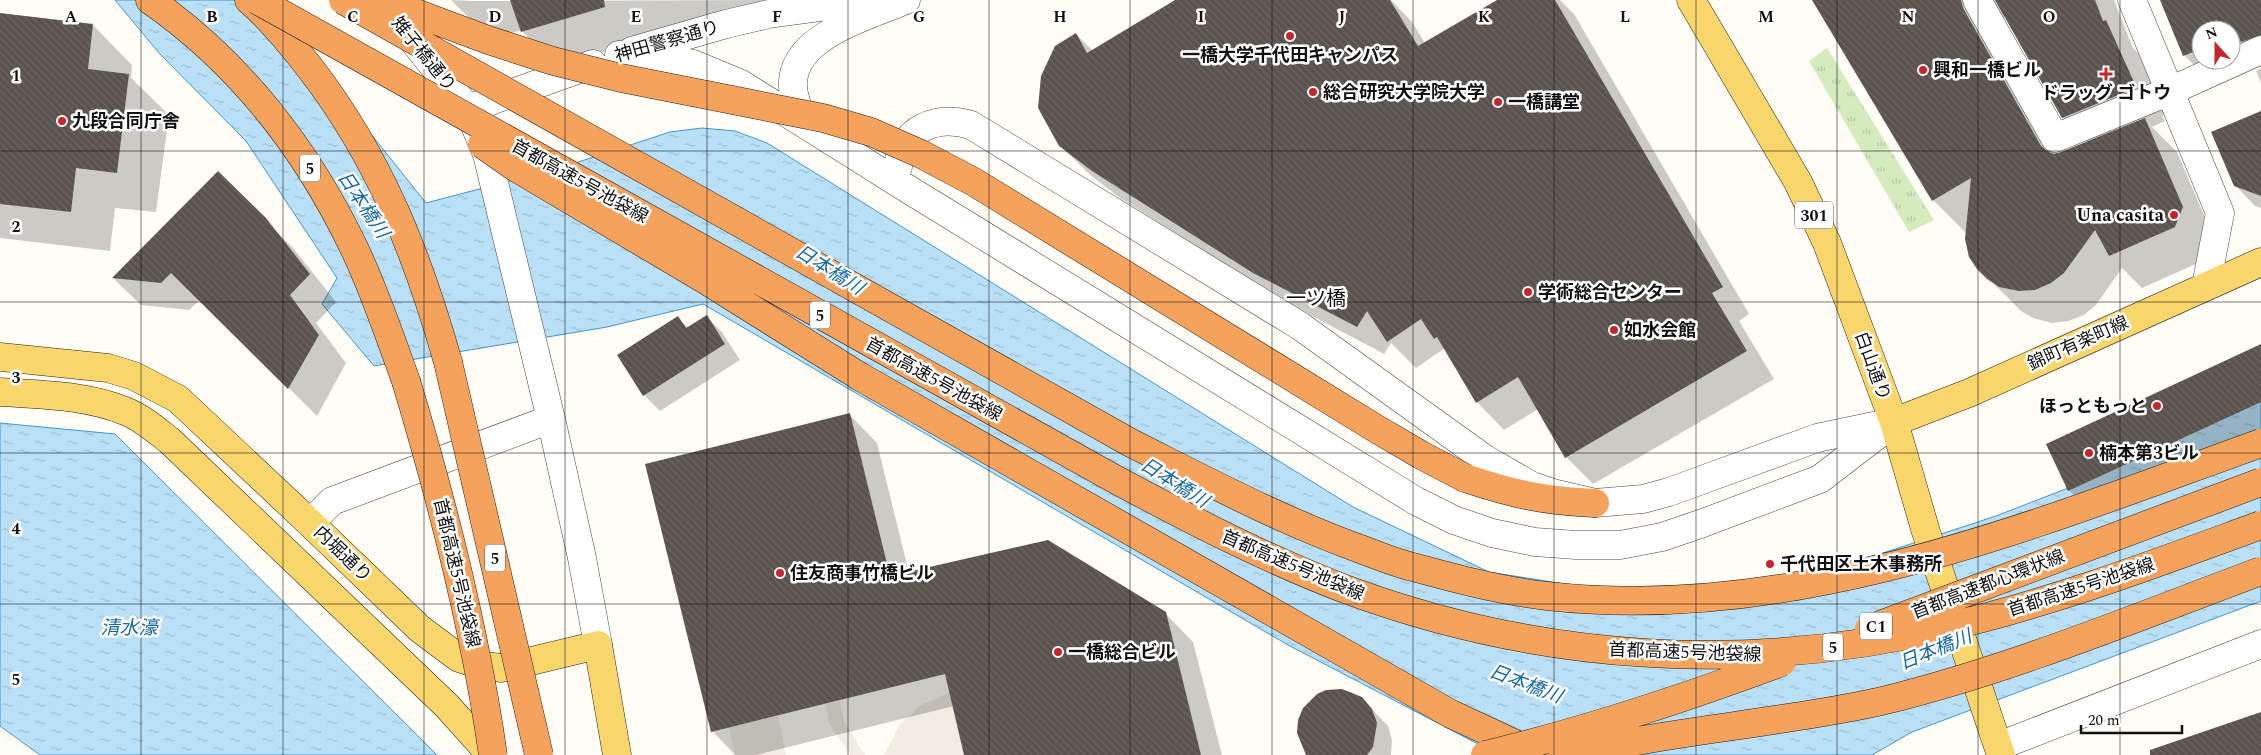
<svg xmlns="http://www.w3.org/2000/svg" width="2261" height="755" viewBox="0 0 2261 755" font-family="Spectral,'Noto Sans JP',serif">
<defs>
<pattern id="grass-tufts" width="24" height="20" patternUnits="userSpaceOnUse" patternTransform="scale(1.25)"><rect width="24" height="20" fill="#d5ebbd"/><path d="M3 7l-1-3M5 7V3M7 7l1-3M15 17l-1-3M17 17v-4M19 17l1-3" fill="none" stroke="#b6c8a1"/></pattern>
<pattern id="water-ripples" width="26" height="14" patternUnits="userSpaceOnUse" patternTransform="scale(1.25)"><rect width="26" height="14" fill="#b9e0f7"/><path d="M2 4q2-2 4 0t4 0M15 11q2-2 4 0t4 0" fill="none" stroke="#9ebfd3"/></pattern>
<pattern id="building-back-hatch" width="6" height="6" patternUnits="userSpaceOnUse" patternTransform="scale(1.25)"><rect width="6" height="6" fill="#5a524d"/><path d="M-1 5l2 2M0 0l6 6M5-1l2 2" fill="none" stroke="#6d6662"/></pattern>
</defs>
<rect width="100%" height="100%" fill="#fffdf5"/>
<path fill="url(#grass-tufts)" d="M 1827,48 L 1934,220 L 1909,232 L 1809,61 Z"/>
<path fill="#f1ede2" d="M 950,692 L 964,755 L 884,755 L 900,724 L 920,706 Z
M 840,701 L 844,721 L 865,755 L 850,755 L 829,723 L 826,704 Z
M 778,716 L 786,755 L 735,755 L 729,727 Z"/>
<path fill="url(#water-ripples)" stroke="#3f96cf" d="M 115,0 L 264,0 L 426,203 L 563,167 L 670,132 L 702,128 L 735,131 L 767,143 L 1353,507 L 1489,572 L 1609,591 L 1764,585 L 1886,552 L 1996,516 L 2094,478 L 2261,400 L 2261,601 L 1912,732 L 1872,755 L 1499,755 L 1288,645 L 703,304 L 607,327 L 374,366 L 322,304 L 337,278 L 246,141 L 159,53 Z
M 0,423 L 115,434 L 437,755 L 40,755 L 0,726 Z"/>
<path fill="#0003" fill-rule="evenodd" d="M 451,0 L 473,1 L 780,0 L 557,66 L 521,30 L 500,37 L 486,35 Z
M 1177,0 L 1391,0 L 1412,22 L 1425,43 L 1499,0 L 1560,0 L 1574,14 L 1749,314 L 1739,321 L 1774,379 L 1593,484 L 1566,457 L 1538,409 L 1504,430 L 1477,402 L 1445,348 L 1416,368 L 1391,343 L 1384,354 L 1282,300 L 1120,198 L 1088,173 L 1060,145 L 1076,34 L 1093,51 Z
M 1814,0 L 2114,0 L 2133,48 L 2138,53 L 2165,115 L 2162,116 L 2165,121 L 2152,127 L 2177,152 L 2215,241 L 2207,259 L 2142,288 L 2122,268 L 2096,305 L 2084,315 L 2068,321 L 2052,323 L 2033,318 L 2021,311 L 1978,268 L 1967,231 L 1965,232 L 1933,200 ZM 2006,17 L 2063,118 L 2088,143 L 2060,154 L 1995,41 L 2002,18 Z
M 2161,0 L 2261,0 L 2261,60 L 2204,75 L 2184,55 ZM 2201,30 L 2231,30 L 2231,60 L 2201,60 Z
M 0,14 L 93,25 L 132,65 L 131,78 L 169,115 L 156,212 L 115,208 L 110,251 L 0,238 Z
M 2261,68 L 2261,83 L 2256,71 Z
M 2261,112 L 2261,208 L 2255,206 L 2235,185 Z
M 218,173 L 293,248 L 336,302 L 316,323 L 346,363 L 317,416 L 200,300 L 189,310 L 141,305 L 113,278 Z
M 706,316 L 722,332 L 740,360 L 660,411 L 644,395 L 678,318 L 689,328 Z
M 2261,346 L 2261,437 L 2092,514 L 2069,490 Z
M 850,415 L 877,443 L 909,573 L 1165,613 L 1193,642 L 1222,755 L 966,755 L 954,706 L 756,755 L 735,755 L 712,731 Z
M 1334,690 L 1351,692 L 1361,698 L 1388,726 L 1392,740 L 1391,755 L 1310,755 Z"/>
<path fill="url(#building-back-hatch)" d="M 510,0 L 604,0 L 605,7 L 521,32 Z
M 1175,0 L 1390,0 L 1418,46 L 1497,0 L 1555,0 L 1723,287 L 1712,293 L 1747,351 L 1565,458 L 1518,377 L 1476,403 L 1437,337 L 1434,339 L 1421,319 L 1387,342 L 1367,311 L 1357,327 L 1253,273 L 1092,171 L 1059,146 L 1038,108 L 1041,76 L 1055,46 L 1076,33 L 1087,53 Z
M 1812,0 L 1961,0 L 1963,8 L 2041,146 L 2047,151 L 2054,154 L 2061,152 L 2145,118 L 2183,207 L 2175,227 L 2109,256 L 2095,230 L 2064,273 L 2051,283 L 2035,290 L 2019,291 L 1999,287 L 1987,279 L 1977,269 L 1969,257 L 1965,239 L 1971,178 L 1932,201 Z
M 1995,0 L 2095,0 L 2103,21 L 2106,20 L 2134,82 L 2131,84 L 2133,89 L 2062,118 Z
M 2160,0 L 2261,0 L 2261,35 L 2241,42 L 2237,33 L 2231,36 L 2231,30 L 2201,30 L 2201,49 L 2183,56 Z
M 0,13 L 93,24 L 88,69 L 129,74 L 117,173 L 76,168 L 71,212 L 0,204 Z
M 2261,111 L 2261,196 L 2234,186 L 2211,132 Z
M 218,171 L 266,218 L 310,274 L 290,295 L 319,335 L 288,389 L 171,273 L 161,283 L 112,278 Z
M 707,315 L 725,344 L 643,396 L 617,355 L 678,316 L 686,328 Z
M 2261,344 L 2261,402 L 2068,491 L 2046,444 Z
M 850,413 L 890,576 L 1048,540 L 1166,612 L 1201,755 L 964,755 L 945,674 L 711,732 L 645,464 Z
M 1342,689 L 1362,697 L 1372,709 L 1377,723 L 1373,747 L 1367,755 L 1306,755 L 1297,733 L 1298,720 L 1303,708 L 1317,694 L 1326,690 Z
M 2261,712 L 2261,755 L 2150,755 L 2150,750 Z"/>
<g fill="none" stroke-linecap="round" stroke-linejoin="round">
<defs>
<path id="minor" d="M 1977,0 L 2055,138 L 2170,91 L 2261,50
M 2132,0 L 2220,213 L 2206,286
M 411,38 L 468,109 L 487,154 L 551,419 L 582,558 L 598,645
M 632,51 L 726,24 L 769,14 L 873,0
M 619,55 L 669,59 L 693,64 L 741,84 L 903,186 L 1416,501 L 1454,520 L 1492,533 L 1535,542 L 1576,545 L 1620,545 L 1662,537 L 1703,523 L 1820,479 L 1894,422
M 468,109 L 593,64
M 807,124 C 757,47 852,22 906,0
M 898,167 C 901,128 937,115 971,125 L 1300,326 L 1485,459 L 1532,486 L 1556,494 L 1595,503 L 1643,499 L 1669,492 L 1817,438 L 1888,423
M 310,523 L 332,501 L 551,419
M 1999,746 L 2261,644"/>
<path id="major" d="M 1691,0 L 1798,182 L 1827,243 L 1894,422 L 1926,532 L 2001,755
M 0,357 L 108,368 L 134,376 L 178,399 L 310,523 L 420,629 L 459,658 L 483,666 L 502,668 L 598,645 L 617,755
M 0,392 C 42,395 86,395 125,411 C 141,417 156,430 170,441 L 447,706 L 491,755
M 1894,422 L 1969,393 L 2261,262"/>
<path id="highway" d="M 150,0 C 240,63 308,151 355,250 C 375,292 390,337 406,381
M 249,0 C 272,20 291,44 310,68 C 380,159 417,253 448,362
M 859,376 L 1451,714 L 1535,753
M 1465,478 C 1513,494 1544,501 1595,503"/>
</defs>
<use href="#minor" stroke="#444" stroke-width="29"/>
<use href="#major" stroke="#222" stroke-width="29"/>
<use href="#highway" stroke="#222" stroke-width="29"/>
<use href="#minor" stroke="#fff" stroke-width="28"/>
<use href="#major" stroke="#f9d66b" stroke-width="28"/>
<use href="#highway" stroke="#f5a25d" stroke-width="28"/>
<defs>
<path id="highway-bridge" d="M 257,0 L 1111,477 C 1187,518 1264,558 1345,589 C 1542,662 1747,674 1951,626 C 2057,601 2159,562 2261,525
M 343,0 L 1131,443 C 1207,481 1282,521 1363,550 C 1379,556 1396,563 1413,567 C 1457,579 1502,591 1547,596 C 1795,624 2033,525 2261,443
M 381,0 L 488,40 L 553,61 L 621,78 L 823,118 L 871,132 L 921,154 L 974,182 L 1375,428 L 1421,455 L 1465,478
M 482,144 L 515,167 L 704,279 L 859,376
M 448,362 L 539,755
M 406,381 C 443,504 475,628 493,755
M 1869,629 L 2261,482
M 1485,755 C 1586,731 1685,698 1782,662
M 1563,755 C 1619,743 1677,734 1734,726 C 1785,718 1836,712 1886,700 C 2015,668 2137,617 2261,571"/>
</defs>
<use href="#highway-bridge" stroke="#222" stroke-width="29" stroke-linecap="butt"/>
<use href="#highway-bridge" stroke="#f5a25d" stroke-width="28"/>
</g>
<path fill="none" stroke="#111" stroke-width="1" stroke-opacity="0.55" d="M 141,0 L 141,755M 283,0 L 283,755M 424,0 L 424,755M 565,0 L 565,755M 707,0 L 707,755M 848,0 L 848,755M 989,0 L 989,755M 1130,0 L 1130,755M 1272,0 L 1272,755M 1413,0 L 1413,755M 1554,0 L 1554,755M 1696,0 L 1696,755M 1837,0 L 1837,755M 1978,0 L 1978,755M 2120,0 L 2120,755M 0,151 L 2261,151M 0,302 L 2261,302M 0,453 L 2261,453M 0,604 L 2261,604"/>
<g fill="#c4262e" stroke="#fff" stroke-width="2">
<circle cx="1290" cy="36" r="5"/>
<circle cx="1923" cy="70" r="5"/>
<path d="M2103.5 66.5h5v5h5v5h-5v5h-5v-5h-5v-5h5z"/>
<circle cx="1313" cy="92" r="5"/>
<circle cx="1498" cy="102" r="5"/>
<circle cx="62" cy="121" r="5"/>
<circle cx="2174" cy="215" r="5"/>
<circle cx="1528" cy="292" r="5"/>
<circle cx="1614" cy="330" r="5"/>
<circle cx="2157" cy="406" r="5"/>
<circle cx="2089" cy="453" r="5"/>
<circle cx="1770" cy="564" r="5"/>
<circle cx="780" cy="573" r="5"/>
<circle cx="1058" cy="652" r="5"/>
</g>
<g text-anchor="middle" stroke-width="5" stroke-linejoin="round" paint-order="stroke">
<g fill="#fff" stroke="#585858" stroke-width="1">
<rect x="300" y="154.5" width="20" height="27" rx="4"/>
<rect x="1795" y="201.5" width="38" height="27" rx="4"/>
<rect x="810" y="301.5" width="20" height="27" rx="4"/>
<rect x="485" y="544.5" width="20" height="27" rx="4"/>
<rect x="1860" y="612.5" width="32" height="27" rx="4"/>
<rect x="1823" y="633.5" width="20" height="27" rx="4"/>
</g>
<g font-size="16" font-weight="bold" fill="#111">
<text x="310" y="174">5</text>
<text x="1814" y="221">301</text>
<text x="820" y="321">5</text>
<text x="495" y="564">5</text>
<text x="1876" y="632">C1</text>
<text x="1833" y="653">5</text>
</g>
<g font-size="18" fill="#111" stroke="#fff">
<text transform="translate(667 41) rotate(-16)" y="6">神田警察通り</text>
<text transform="translate(424 54) rotate(51)" y="6">雉子橋通り</text>
<text transform="translate(580 181) rotate(29)" y="6">首都高速5号池袋線</text>
<text transform="translate(2078 343) rotate(-24)" y="6">錦町有楽町線</text>
<text transform="translate(1873 366) rotate(70)" y="6">白山通り</text>
<text transform="translate(934 379) rotate(29)" y="6">首都高速5号池袋線</text>
<text transform="translate(343 554) rotate(44)" y="6">内堀通り</text>
<text transform="translate(1293 565) rotate(23)" y="6">首都高速5号池袋線</text>
<text transform="translate(457 573) rotate(77)" y="6">首都高速5号池袋線</text>
<text transform="translate(1988 584) rotate(-21)" y="6">首都高速都心環状線</text>
<text transform="translate(2081 587) rotate(-18)" y="6">首都高速5号池袋線</text>
<text transform="translate(1685 652) rotate(2)" y="6">首都高速5号池袋線</text>
</g>
<g font-size="18" font-weight="bold" fill="#111" stroke="#fff" text-anchor="start">
<text x="1290" y="61" text-anchor="middle">一橋大学千代田キャンパス</text>
<text x="1933" y="76">興和一橋ビル</text>
<text x="1323" y="98">総合研究大学院大学</text>
<text x="2106" y="99" text-anchor="middle">ドラッグ ゴトウ</text>
<text x="1508" y="108">一橋講堂</text>
<text x="72" y="127">九段合同庁舎</text>
<text x="2164" y="221" text-anchor="end">Una casita</text>
<text x="1538" y="298">学術総合センター</text>
<text x="1624" y="336">如水会館</text>
<text x="2147" y="412" text-anchor="end">ほっともっと</text>
<text x="2099" y="459">楠本第3ビル</text>
<text x="1780" y="570">千代田区土木事務所</text>
<text x="790" y="579">住友商事竹橋ビル</text>
<text x="1068" y="658">一橋総合ビル</text>
</g>
<g font-size="19" font-style="italic" fill="#1768a6" stroke="#fff">
<text transform="translate(364 204) rotate(56)" y="7">日本橋川</text>
<text transform="translate(830 269) rotate(32)" y="7">日本橋川</text>
<text transform="translate(1175 482) rotate(32)" y="7">日本橋川</text>
<text x="129" y="634">清水濠</text>
<text transform="translate(1935 649) rotate(-22)" y="7">日本橋川</text>
<text transform="translate(1526 683) rotate(21)" y="7">日本橋川</text>
</g>
<g font-size="20" fill="#111" stroke="#fff">
<text x="1316" y="305">一ツ橋</text>
</g>
</g>
<g font-size="16" text-anchor="middle" font-weight="bold" fill="#111" stroke="#fff" stroke-width="5" stroke-linejoin="round" paint-order="stroke">
<text x="71" y="22">A</text>
<text x="212" y="22">B</text>
<text x="353" y="22">C</text>
<text x="495" y="22">D</text>
<text x="636" y="22">E</text>
<text x="777" y="22">F</text>
<text x="919" y="22">G</text>
<text x="1060" y="22">H</text>
<text x="1201" y="22">I</text>
<text x="1342" y="22">J</text>
<text x="1484" y="22">K</text>
<text x="1625" y="22">L</text>
<text x="1766" y="22">M</text>
<text x="1908" y="22">N</text>
<text x="2049" y="22">O</text>
<text x="16" y="81">1</text>
<text x="16" y="232">2</text>
<text x="16" y="383">3</text>
<text x="16" y="534">4</text>
<text x="16" y="685">5</text>
</g>
<g transform="translate(2216 45) rotate(339)"><circle r="24" fill="#ffffff" stroke="#a0a0a0"/>
<path d="M0-4L9 19L0 12L-9 19Z" fill="#c4262e"/>
<text y="-8" font-size="14" font-weight="bold" text-anchor="middle" fill="#111111">N</text>
</g>
<path d="M2081 725v8h101v-8" fill="none" stroke="#111111" stroke-width="2.5"/>
<text x="2088" y="725" font-size="15" fill="#111111" stroke="#ffffff" stroke-width="4" paint-order="stroke">20 m</text>
</svg>
